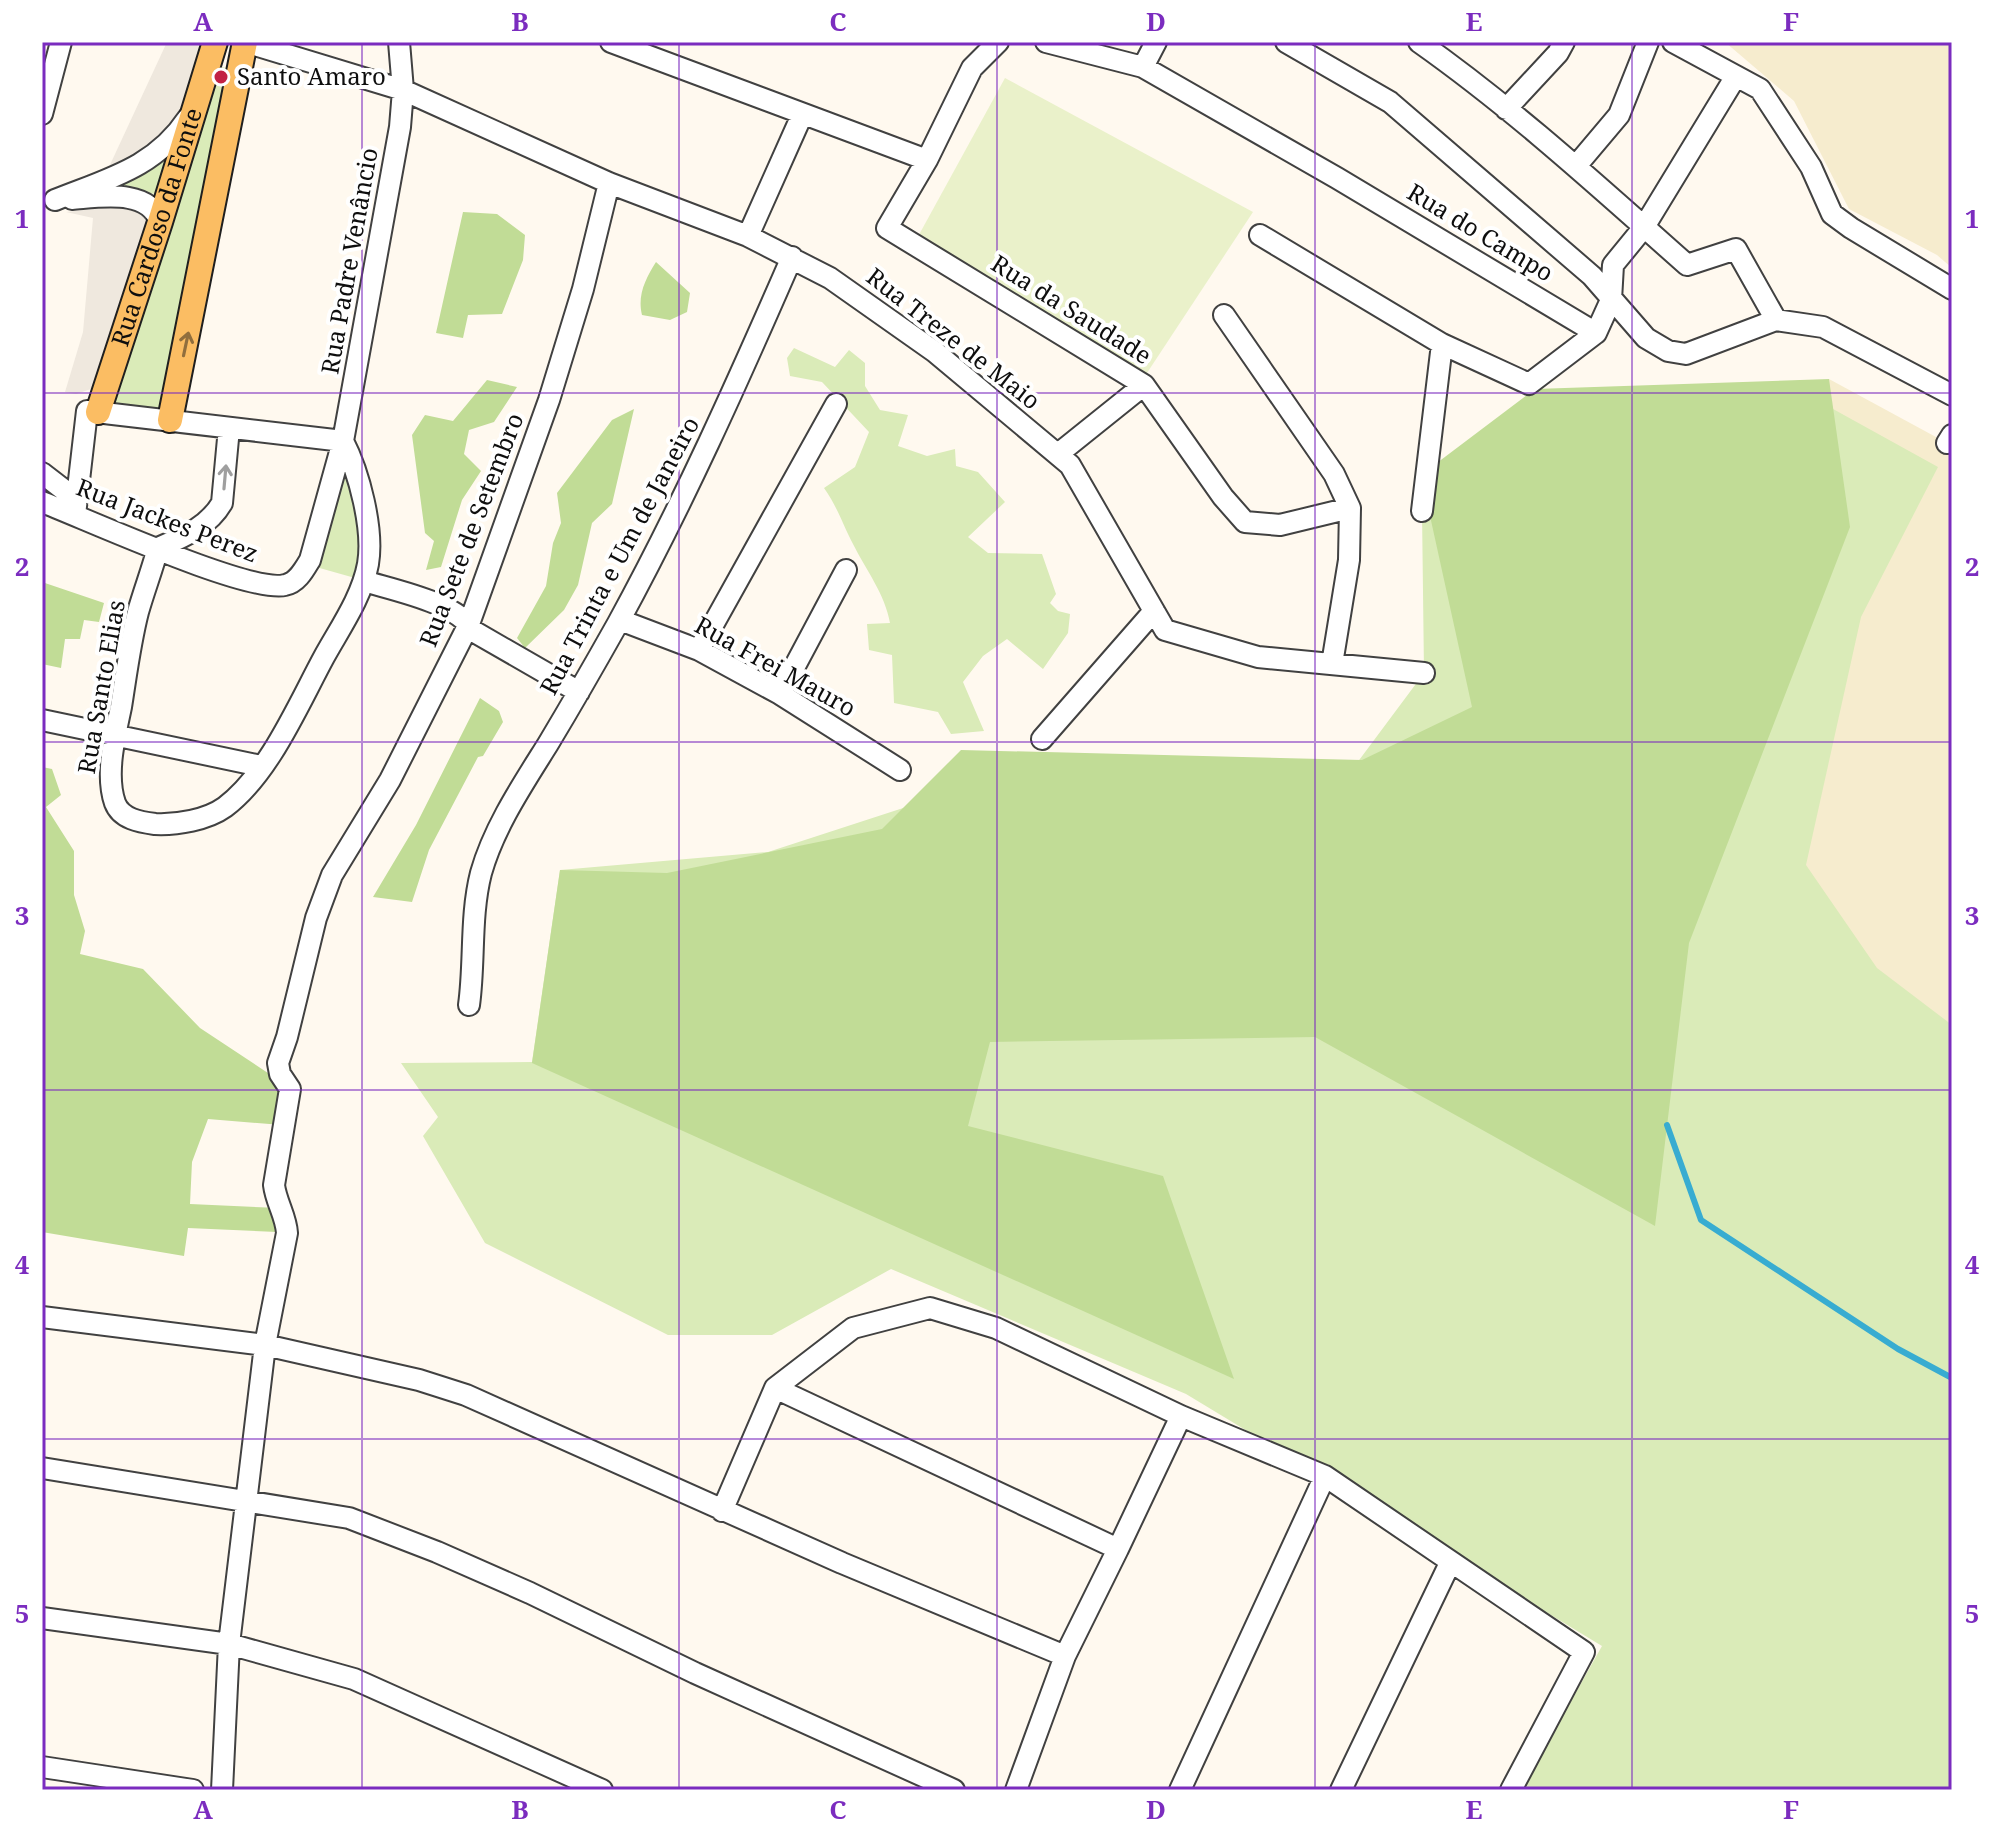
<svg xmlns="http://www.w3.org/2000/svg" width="1994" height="1832" viewBox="0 0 1994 1832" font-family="'Noto Serif',serif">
<rect width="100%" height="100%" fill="#fff9ef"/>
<path fill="#f6ecce" d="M 1725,42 L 1952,42 L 1952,268 L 1937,255 L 1849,209 L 1794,101 Z
M 1829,379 L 1947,443 L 1952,436 L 1952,1790 L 1655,1226 Z"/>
<path fill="#daebb8" d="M 219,66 L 229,69 L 162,407 L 159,409 L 118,405 L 112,398 Z
M 168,159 L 162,194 L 109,192 L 107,187 Z
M 794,348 L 835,367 L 849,350 L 865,363 L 865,386 L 880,410 L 908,415 L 898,446 L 927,456 L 955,449 L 956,466 L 978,472 L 1005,502 L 968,537 L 988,553 L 1042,554 L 1056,594 L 1050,603 L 1058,611 L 1070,614 L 1068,633 L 1043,669 L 1007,639 L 983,656 L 963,682 L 984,731 L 951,734 L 938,712 L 894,703 L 892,655 L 869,650 L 867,624 L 890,623 C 885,594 866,570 853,544 C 842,523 838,508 824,488 L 855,467 L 869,432 L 822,382 L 790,376 L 787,358 Z
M 1824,404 L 1938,467 L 1861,617 L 1806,865 L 1877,968 L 1952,1025 L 1952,1790 L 1521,1790 L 1602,1646 L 1186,1394 L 891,1269 L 772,1335 L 668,1335 L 485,1243 L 423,1136 L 438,1117 L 401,1063 L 532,1062 L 560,870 L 768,852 L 983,782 L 1313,822 L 1424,673 L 1422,511 Z
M 347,459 L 362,545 L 355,578 L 316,567 Z"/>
<path fill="#c1dc96" d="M 463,212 L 497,214 L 525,235 L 523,260 L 502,314 L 468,315 L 463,338 L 436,333 Z
M 656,262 L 690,293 L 687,312 L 670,320 L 642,315 C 637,295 646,278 656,262 Z
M 1829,379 L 1850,527 L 1689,943 L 1655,1226 L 1315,1037 L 990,1042 L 968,1126 L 1163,1176 L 1234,1379 L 532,1063 L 560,870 L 667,873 L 882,829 L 961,750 L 1362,760 L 1472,707 L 1421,475 L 1535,389 Z
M 487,380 L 517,387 L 494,422 L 469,430 L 464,454 L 481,471 L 462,500 L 441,567 L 426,570 L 434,541 L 425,533 L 412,435 L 425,415 L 453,421 Z
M 634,409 L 612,504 L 592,523 L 578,585 L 564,610 L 525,648 L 517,638 L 546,586 L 553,543 L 561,523 L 557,493 L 612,420 Z
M 42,582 L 104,603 L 99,622 L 84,620 L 80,639 L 65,639 L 61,668 L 42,664 Z
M 480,698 L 499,711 L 503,722 L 483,756 L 478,757 L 429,850 L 412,902 L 373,897 L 416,825 Z
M 42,767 L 52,769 L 61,795 L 46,807 L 74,851 L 74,895 L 85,931 L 80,954 L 143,969 L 200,1028 L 289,1087 L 282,1125 L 208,1119 L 192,1162 L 190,1204 L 279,1208 L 277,1232 L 188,1228 L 184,1256 L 42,1232 Z"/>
<path fill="#eaf1ca" d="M 1005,78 L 1253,212 L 1145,376 L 915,242 Z"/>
<path fill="#efe8de" d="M 167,42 L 207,42 L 187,105 L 167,138 L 111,172 L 109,167 Z
M 93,209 L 135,209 L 145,215 L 149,225 L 94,388 L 76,394 L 65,392 L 83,332 L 93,218 L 66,212 Z"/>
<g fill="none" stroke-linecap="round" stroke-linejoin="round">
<path stroke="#38acd1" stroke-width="6" d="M 1667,1125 L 1701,1220 L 1898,1349 L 1952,1378"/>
<defs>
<path id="minor" d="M 245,42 L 403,90 L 609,183 L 748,236 L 830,278 L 935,352 L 1070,465 L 1165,630 L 1258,657 L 1424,673
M 611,42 L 927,160
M 998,42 L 972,68 L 927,160 L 887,228 L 1144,385 L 1223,497 L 1245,522 L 1280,525 L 1350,508
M 1046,42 L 1143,67 L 1337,178 L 1596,333
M 1286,42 L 1390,102 L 1592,276 L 1646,338 L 1668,351 L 1686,354 L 1776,320 L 1823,327 L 1952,395
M 1419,42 C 1514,109 1600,188 1687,265 L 1736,249 L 1776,320
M 1673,42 L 1760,89 L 1811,167 L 1832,214 L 1851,228 L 1952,289
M 1143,67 L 1156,42
M 1506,109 L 1558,53 L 1564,42
M 42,114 L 61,42
M 1576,166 L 1619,115 L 1648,42
M 72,199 C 100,197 149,188 160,222
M 55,200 C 107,179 155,168 188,118
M 1260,235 L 1442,344 L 1529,384 L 1596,333 L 1611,300 L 1613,265 L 1644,227 L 1736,76
M 748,236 L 802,115
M 1224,315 L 1334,474 L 1350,508 L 1349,560 L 1332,664
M 229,428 L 222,503 C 208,527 183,537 158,548 C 152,570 144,591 138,612 C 130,643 126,676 121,707 C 115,736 105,774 115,803 C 121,819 140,822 155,824 C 177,825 207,820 225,807 C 269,774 298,705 324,657 C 340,628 362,597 368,564 C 374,529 359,472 343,441
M 1947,443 L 1952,435
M 1058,454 L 1144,385
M 42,473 L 77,500
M 42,502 C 84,518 250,594 285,585 C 297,583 304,570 310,560 L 343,441
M 1422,511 L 1442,344
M 75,515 L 87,411 L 343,441 L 400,127 L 403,90 L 399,42
M 364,581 C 393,590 459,603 473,631 L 579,692
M 620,620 L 699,650 L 780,694 L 900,770
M 699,650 L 836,404
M 780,694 L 846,570
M 42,720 L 261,766
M 1042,739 L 1154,611
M 469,1005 C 475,962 470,916 481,873 C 494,827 523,784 548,744 C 572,704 595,664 618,623 C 683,504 738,381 792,257
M 42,1317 L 265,1345 L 419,1380 L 466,1395 L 842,1563 L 1065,1656
M 775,1388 L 1118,1549 L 1065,1656 L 1016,1790
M 42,1468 L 349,1518 L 437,1552 L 530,1593 L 695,1673 L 954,1790
M 722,1511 L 775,1388 L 853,1328 L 930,1308 L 996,1328 L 1181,1416 L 1325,1476 L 1584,1652 L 1511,1790
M 1118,1549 L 1181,1416
M 42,1618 L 229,1644 L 354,1679 L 602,1790
M 42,1767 L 193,1790
M 222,1790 L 229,1644 L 265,1345 L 287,1233 C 286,1216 276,1202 274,1185 L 290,1089 L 280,1074 L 278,1063 L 287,1037 L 316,918 L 332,875 L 390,780 L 469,624 L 549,400 L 583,289 L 609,183
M 1180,1790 L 1325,1476
M 1341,1790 L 1450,1563"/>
<g id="major">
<path id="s1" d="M 98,412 L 160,222 L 215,42"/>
<path d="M 170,420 L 245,42"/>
</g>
</defs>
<use href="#minor" stroke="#414141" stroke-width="24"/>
<use href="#major" stroke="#1f1f1f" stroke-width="28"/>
<use href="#minor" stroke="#fff" stroke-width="20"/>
<use href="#major" stroke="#fbbd63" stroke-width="24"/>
</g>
<defs><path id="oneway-shaft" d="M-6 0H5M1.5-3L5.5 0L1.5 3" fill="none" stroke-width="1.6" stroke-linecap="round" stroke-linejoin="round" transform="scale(2)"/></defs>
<use stroke="#906e3d" href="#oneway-shaft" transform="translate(186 344) rotate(-78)"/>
<use stroke="#9f9f9f" href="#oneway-shaft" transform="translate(225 477) rotate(-85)"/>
<path fill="none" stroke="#7b2cbf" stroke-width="2" stroke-opacity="0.55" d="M 362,42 L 362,1790M 679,42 L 679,1790M 997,42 L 997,1790M 1315,42 L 1315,1790M 1632,42 L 1632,1790M 42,393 L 1952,393M 42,742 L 1952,742M 42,1090 L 1952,1090M 42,1439 L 1952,1439"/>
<circle fill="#c22244" stroke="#fff" stroke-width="3" cx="221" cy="77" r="8"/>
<g text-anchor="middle" stroke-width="8" stroke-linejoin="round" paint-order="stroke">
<g font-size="24" fill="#0e0e0e" stroke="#fff" text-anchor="start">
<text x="237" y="85">Santo Amaro</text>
</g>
<g font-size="24" fill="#0e0e0e" stroke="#fff">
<text dy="8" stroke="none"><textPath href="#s1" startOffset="194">Rua Cardoso da Fonte</textPath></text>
<text transform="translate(1480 233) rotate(31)" y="8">Rua do Campo</text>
<text transform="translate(350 261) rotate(-80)" y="8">Rua Padre Venâncio</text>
<text transform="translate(1071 310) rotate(32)" y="8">Rua da Saudade</text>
<text transform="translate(953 339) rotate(38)" y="8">Rua Treze de Maio</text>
<text transform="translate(167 521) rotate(21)" y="8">Rua Jackes Perez</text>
<text transform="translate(472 530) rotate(-69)" y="8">Rua Sete de Setembro</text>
<text transform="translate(620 556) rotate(-62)" y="8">Rua Trinta e Um de Janeiro</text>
<text transform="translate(775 667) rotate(29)" y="8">Rua Frei Mauro</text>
<text transform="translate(102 687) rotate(-80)" y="8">Rua Santo Elias</text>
</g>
</g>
<rect width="1994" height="1832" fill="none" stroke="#ffffff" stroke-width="88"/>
<rect x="44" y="44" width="1906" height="1744" fill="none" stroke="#7b2cbf" stroke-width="3"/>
<g font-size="26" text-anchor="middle" font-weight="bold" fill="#7b2cbf">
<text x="203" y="31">A</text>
<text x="520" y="31">B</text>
<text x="838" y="31">C</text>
<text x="1156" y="31">D</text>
<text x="1474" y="31">E</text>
<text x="1791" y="31">F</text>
<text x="22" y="228">1</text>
<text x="1972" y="228">1</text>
<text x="22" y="576">2</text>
<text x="1972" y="576">2</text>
<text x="22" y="925">3</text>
<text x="1972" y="925">3</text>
<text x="22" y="1274">4</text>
<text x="1972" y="1274">4</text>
<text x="22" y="1623">5</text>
<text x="1972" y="1623">5</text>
<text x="203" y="1819">A</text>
<text x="520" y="1819">B</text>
<text x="838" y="1819">C</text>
<text x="1156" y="1819">D</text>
<text x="1474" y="1819">E</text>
<text x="1791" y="1819">F</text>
</g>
</svg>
